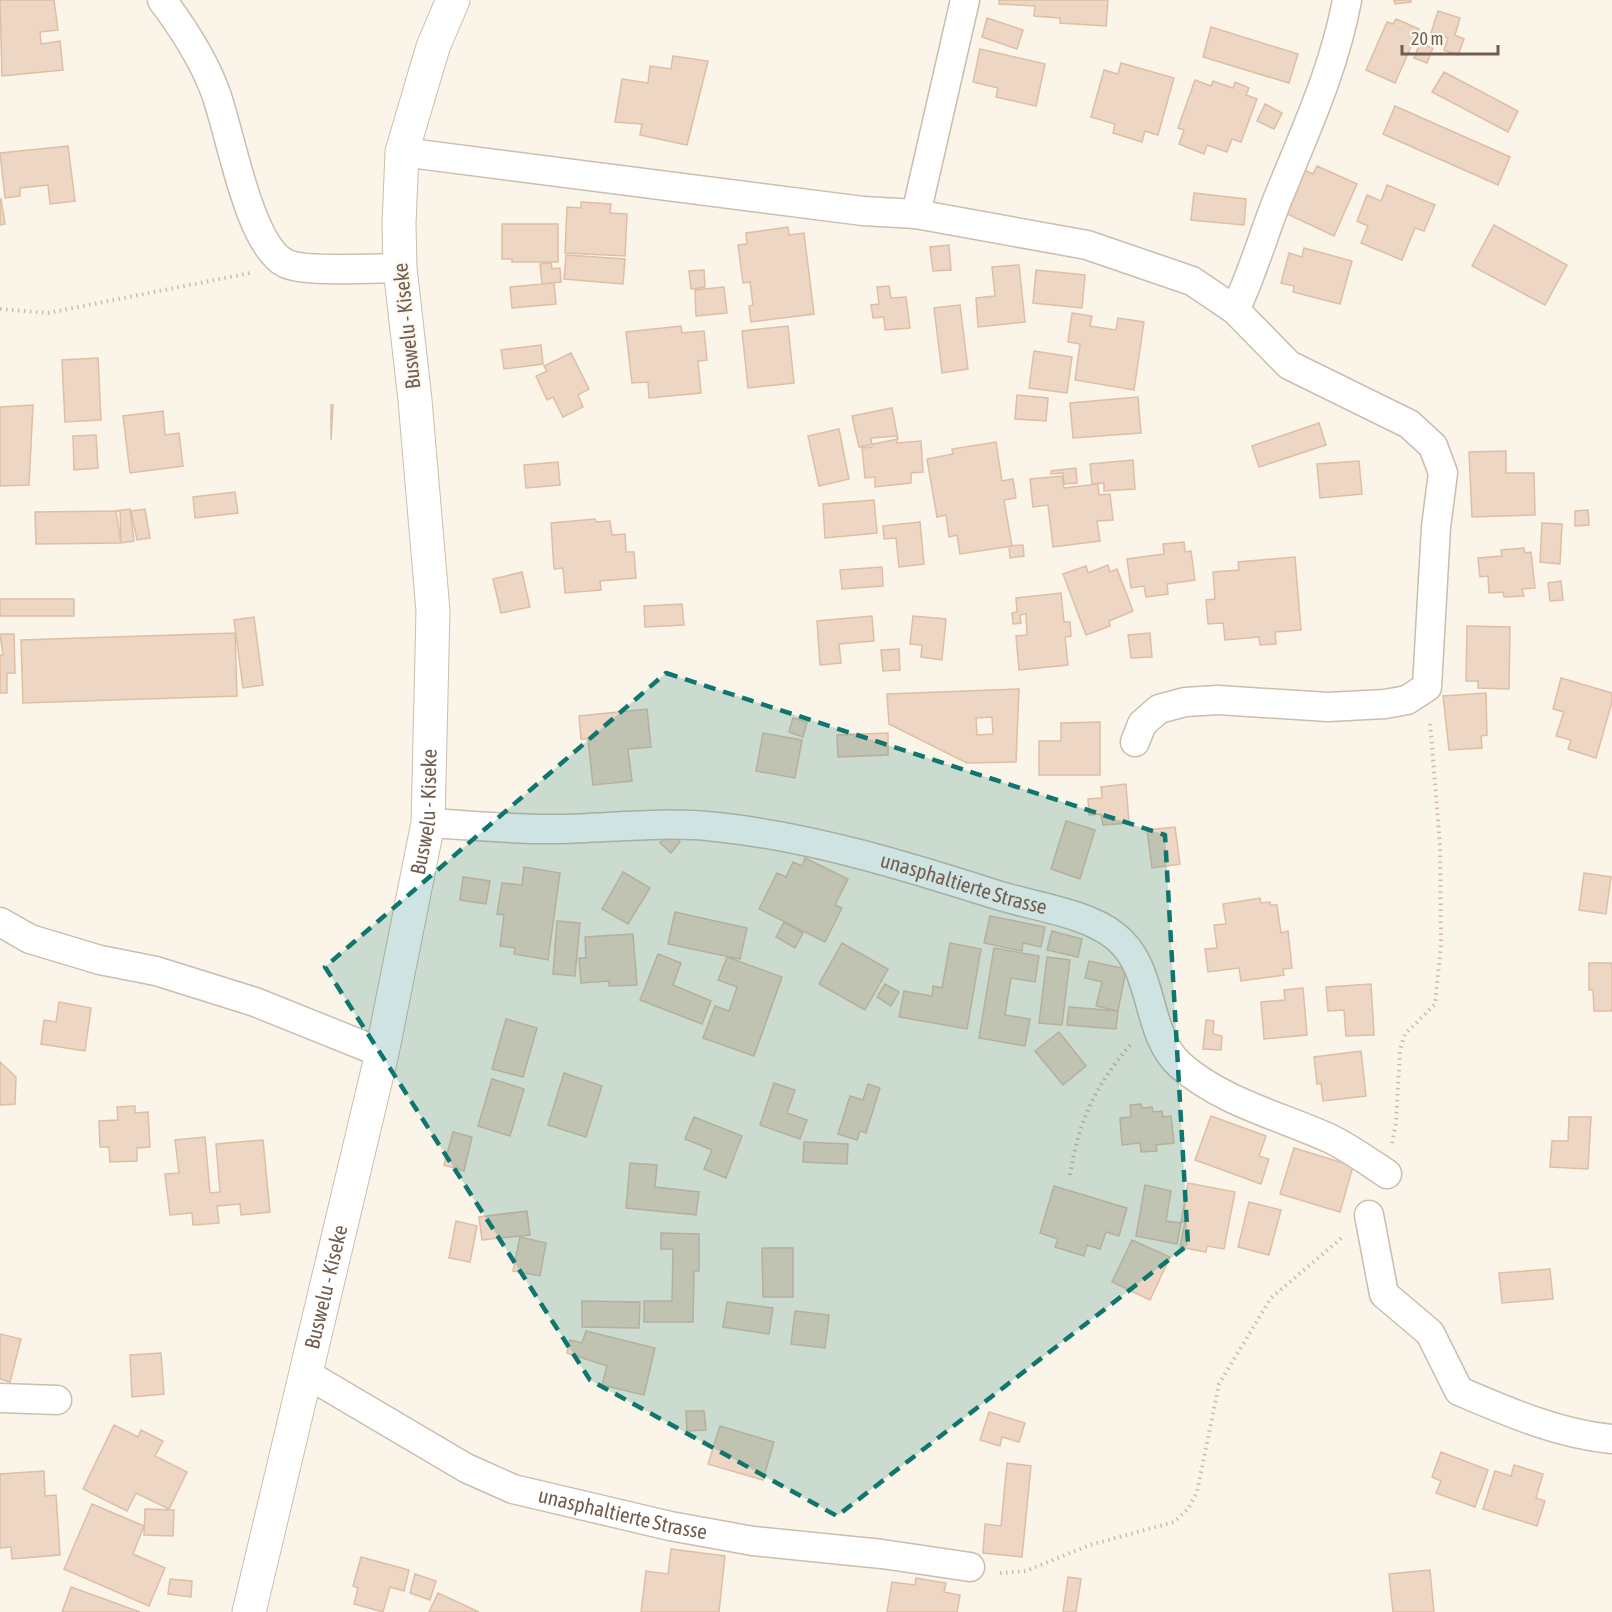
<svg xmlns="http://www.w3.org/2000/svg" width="1612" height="1612" viewBox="0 0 1612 1612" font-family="'Asap Condensed',sans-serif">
<rect width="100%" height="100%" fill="#faf4e9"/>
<path fill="#edd6c3" stroke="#debea5" stroke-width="1.5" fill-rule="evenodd" d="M 0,0 L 54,0 L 58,30 L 40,32 L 41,44 L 60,41 L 63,70 L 2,76 Z
M 999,0 L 1108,0 L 1106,26 L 1060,23 L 1060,18 L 1034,16 L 1035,6 L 999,4 Z
M 1394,0 L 1411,0 L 1411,2 L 1395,4 Z
M 1438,11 L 1460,18 L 1455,35 L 1464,39 L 1458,55 L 1444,50 L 1448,38 L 1431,33 Z
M 987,18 L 1023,30 L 1017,49 L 982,37 Z
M 1396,19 L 1419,29 L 1395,83 L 1366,70 L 1387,22 L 1393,24 Z
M 1211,27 L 1298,54 L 1289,83 L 1203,57 Z
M 1420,43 L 1433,48 L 1427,63 L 1414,58 Z
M 980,49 L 1045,64 L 1036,106 L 996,97 L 998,88 L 973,82 Z
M 673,56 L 708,61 L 687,145 L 640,135 L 642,124 L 615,122 L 622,79 L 648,83 L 650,66 L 671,69 Z
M 1121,63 L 1174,78 L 1158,135 L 1145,131 L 1142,142 L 1113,133 L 1115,124 L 1091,117 L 1104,70 L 1118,74 Z
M 1444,72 L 1518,111 L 1508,132 L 1432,92 Z
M 1195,80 L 1211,86 L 1213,81 L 1233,88 L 1235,82 L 1249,88 L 1246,95 L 1257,99 L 1241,142 L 1232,139 L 1227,152 L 1207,145 L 1204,154 L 1179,144 L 1184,130 L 1178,128 Z
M 1265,104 L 1282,113 L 1274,129 L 1257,121 Z
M 1395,106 L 1510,157 L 1498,185 L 1383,134 Z
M 68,146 L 75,201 L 50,204 L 48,185 L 20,188 L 20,196 L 5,198 L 0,153 Z
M 1317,166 L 1357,184 L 1334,236 L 1283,212 L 1302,169 L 1313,174 Z
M 1387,185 L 1435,205 L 1424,231 L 1415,228 L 1402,260 L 1361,243 L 1368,226 L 1357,221 L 1367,195 L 1381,201 Z
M 1194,193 L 1246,199 L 1244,225 L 1191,220 Z
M 1,199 L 5,224 L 0,225 L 0,200 Z
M 581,202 L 611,204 L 610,213 L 627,214 L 625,256 L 565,253 L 567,207 L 581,208 Z
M 502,224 L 558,224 L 558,262 L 512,262 L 512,259 L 502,259 Z
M 1494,225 L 1567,265 L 1545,305 L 1472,266 Z
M 788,227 L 789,235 L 804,233 L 814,314 L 751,322 L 749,306 L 753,305 L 750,282 L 743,283 L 738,245 L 747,244 L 746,233 Z
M 949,245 L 951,270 L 933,271 L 930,247 Z
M 1304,248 L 1352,261 L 1340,304 L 1293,292 L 1294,286 L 1281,283 L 1289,253 L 1302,257 Z
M 566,255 L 625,259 L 623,284 L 564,279 Z
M 551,263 L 552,269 L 560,268 L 561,282 L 542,284 L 540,264 Z
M 1019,265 L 1025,322 L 978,327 L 976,298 L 995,296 L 992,267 Z
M 704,270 L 705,287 L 691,289 L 689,271 Z
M 1036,270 L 1085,275 L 1082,308 L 1033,303 Z
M 554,283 L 556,304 L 512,308 L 510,287 Z
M 889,286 L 891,298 L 906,297 L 910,328 L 885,330 L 884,317 L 873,318 L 871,305 L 879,304 L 877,287 Z
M 724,287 L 727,313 L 696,316 L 695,290 Z
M 960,305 L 968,369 L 942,373 L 934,308 Z
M 1072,313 L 1092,316 L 1090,326 L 1116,330 L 1118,318 L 1144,322 L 1134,390 L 1075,380 L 1080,344 L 1068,342 Z
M 681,326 L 682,333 L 704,331 L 707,360 L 698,361 L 701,393 L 649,398 L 648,382 L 632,383 L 626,332 Z
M 788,326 L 794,383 L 748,388 L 742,331 Z
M 541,345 L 543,364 L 504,369 L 501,350 Z
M 1034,351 L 1072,357 L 1067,393 L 1029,388 Z
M 571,353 L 589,389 L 578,395 L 583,407 L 563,417 L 553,397 L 547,400 L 536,376 L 547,371 L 544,366 Z
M 98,358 L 101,420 L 65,422 L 62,360 Z
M 1017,395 L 1048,398 L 1046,421 L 1015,419 Z
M 1138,397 L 1141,433 L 1073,438 L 1070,403 Z
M 33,405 L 29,485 L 0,486 L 0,407 Z
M 331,405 L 333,405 L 331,440 Z
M 892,408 L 898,439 L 859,447 L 852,416 Z
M 163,411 L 165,435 L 179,433 L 183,466 L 130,473 L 123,416 Z
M 1319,423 L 1326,445 L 1259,467 L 1252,446 Z
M 839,429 L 849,479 L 819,486 L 808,436 Z
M 96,435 L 98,468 L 74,470 L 73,436 Z
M 897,436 L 897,443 L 921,441 L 923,472 L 911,473 L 911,483 L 875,487 L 875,477 L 865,478 L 862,448 L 872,447 L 871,438 Z
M 996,442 L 1002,481 L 1013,479 L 1016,498 L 1004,500 L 1012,546 L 960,554 L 957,535 L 949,537 L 946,515 L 937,517 L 927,459 L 953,454 L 952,449 Z
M 1506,451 L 1506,473 L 1534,473 L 1535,515 L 1472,517 L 1469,452 Z
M 1133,460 L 1135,489 L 1104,491 L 1104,483 L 1092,484 L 1090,464 Z
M 1359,461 L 1362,494 L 1320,498 L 1317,464 Z
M 558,462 L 560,485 L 526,488 L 524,465 Z
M 1076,468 L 1077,483 L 1064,484 L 1063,473 L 1051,474 L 1051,471 Z
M 1062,476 L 1064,488 L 1098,484 L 1099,495 L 1110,494 L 1113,520 L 1097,521 L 1100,541 L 1053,547 L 1048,505 L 1033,507 L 1030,479 Z
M 235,492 L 238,513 L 195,518 L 193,497 Z
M 874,500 L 877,533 L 825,538 L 823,504 Z
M 130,509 L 134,541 L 121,543 L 116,511 Z
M 145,509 L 150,538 L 137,540 L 131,511 Z
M 1588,510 L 1589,525 L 1575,526 L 1575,511 Z
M 120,511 L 121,543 L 36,544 L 35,512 Z
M 595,519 L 596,522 L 610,521 L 612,535 L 625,534 L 626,552 L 634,552 L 636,578 L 600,581 L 601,590 L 565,593 L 563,568 L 554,569 L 551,523 Z
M 920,522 L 924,564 L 899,567 L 896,538 L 884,539 L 883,526 Z
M 1542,523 L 1562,524 L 1560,564 L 1540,562 Z
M 1184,542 L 1185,552 L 1191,551 L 1195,580 L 1167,584 L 1168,594 L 1146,597 L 1144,586 L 1131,588 L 1127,559 L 1164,554 L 1163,544 Z
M 1023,545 L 1024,556 L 1010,558 L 1009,546 Z
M 1524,548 L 1525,553 L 1531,552 L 1535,588 L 1522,589 L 1524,596 L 1504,597 L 1503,592 L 1489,593 L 1488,576 L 1480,577 L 1478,558 L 1502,556 L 1501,550 Z
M 1295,557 L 1301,630 L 1275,632 L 1276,644 L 1260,645 L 1259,637 L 1225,640 L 1223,623 L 1208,624 L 1206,600 L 1215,599 L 1213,572 L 1239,570 L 1238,562 Z
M 1108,565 L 1110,572 L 1117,569 L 1133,611 L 1109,621 L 1110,626 L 1086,635 L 1063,574 L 1086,566 L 1088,573 Z
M 882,567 L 883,586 L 842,589 L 840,570 Z
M 522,572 L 530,607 L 501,613 L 493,579 Z
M 1561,581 L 1563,600 L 1550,601 L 1548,583 Z
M 1061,593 L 1064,622 L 1070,622 L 1071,636 L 1065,637 L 1068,665 L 1019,670 L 1016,636 L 1027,635 L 1026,614 L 1020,615 L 1021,623 L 1013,624 L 1012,613 L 1017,612 L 1016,598 Z
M 0,599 L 74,599 L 74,616 L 0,616 Z
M 682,604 L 684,625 L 645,627 L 644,606 Z
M 872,616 L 874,641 L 839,644 L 841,663 L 820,665 L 817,621 Z
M 913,616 L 946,619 L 942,660 L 921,657 L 922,645 L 910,644 Z
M 254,617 L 263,685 L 243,688 L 234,620 Z
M 1467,626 L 1510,627 L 1509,689 L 1478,688 L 1478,681 L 1466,681 Z
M 235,633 L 237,696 L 23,703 L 21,640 Z
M 1150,633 L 1152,657 L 1131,658 L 1128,635 Z
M 0,634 L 14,634 L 15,673 L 7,673 L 7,693 L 0,693 L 0,655 L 3,655 Z
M 899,649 L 900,670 L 883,671 L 881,650 Z
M 1561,678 L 1612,693 L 1612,702 L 1596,758 L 1568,749 L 1571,740 L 1556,736 L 1564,712 L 1553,709 Z
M 1019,689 L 1016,762 L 967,763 L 889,724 L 887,694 ZM 992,717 L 993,734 L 977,735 L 976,718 Z
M 1486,693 L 1487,735 L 1481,736 L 1482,748 L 1449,750 L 1443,696 Z
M 647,709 L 651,747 L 628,749 L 632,781 L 593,785 L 588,739 L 581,739 L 579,716 Z
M 793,718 L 807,722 L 803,737 L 789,732 Z
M 1100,722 L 1100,775 L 1039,775 L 1039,741 L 1061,741 L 1061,723 Z
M 763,733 L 802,740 L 795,778 L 756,771 Z
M 888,733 L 888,755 L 838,757 L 837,735 Z
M 1126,784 L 1129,823 L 1103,825 L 1101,814 L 1089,815 L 1088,799 L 1102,798 L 1101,787 Z
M 1066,821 L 1095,830 L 1080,879 L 1051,869 Z
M 1175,827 L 1180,864 L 1152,868 L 1147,830 Z
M 670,832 L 680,842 L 671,853 L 660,843 Z
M 805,858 L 848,879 L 835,905 L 842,908 L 825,942 L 759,909 L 777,873 L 786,877 L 793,862 L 802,866 Z
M 524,867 L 560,873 L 548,960 L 514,954 L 515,948 L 500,946 L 504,915 L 497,914 L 502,883 L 522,885 Z
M 623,872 L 650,888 L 628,924 L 602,909 Z
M 1584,873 L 1611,877 L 1606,914 L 1579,910 Z
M 463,877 L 490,881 L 486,904 L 460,900 Z
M 1260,898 L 1261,903 L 1270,902 L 1270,905 L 1277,905 L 1281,933 L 1288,931 L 1292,968 L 1283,969 L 1284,975 L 1241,981 L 1239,968 L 1208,972 L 1205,949 L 1217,948 L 1214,925 L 1226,924 L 1223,904 Z
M 675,912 L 747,928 L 740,959 L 668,944 Z
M 990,916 L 1045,927 L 1041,947 L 1023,943 L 1022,951 L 984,943 Z
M 557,921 L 580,923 L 575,976 L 553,974 Z
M 784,922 L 803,933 L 795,948 L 776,937 Z
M 1052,931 L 1082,939 L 1078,957 L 1047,950 Z
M 633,934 L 637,985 L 609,986 L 609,981 L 581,983 L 579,958 L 586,958 L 585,937 Z
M 842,943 L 888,969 L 865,1010 L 819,984 Z
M 950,943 L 981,949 L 967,1029 L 899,1017 L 904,991 L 932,996 L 933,986 L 942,988 Z
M 994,948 L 1039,956 L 1035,982 L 1011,978 L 1005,1015 L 1030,1019 L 1025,1046 L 979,1038 Z
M 658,954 L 681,963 L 673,985 L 711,1001 L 702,1024 L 640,1000 Z
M 727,957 L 782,977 L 754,1056 L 703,1038 L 715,1006 L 729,1011 L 737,987 L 718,980 Z
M 1047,957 L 1070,960 L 1062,1025 L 1039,1023 Z
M 1089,961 L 1126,969 L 1118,1011 L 1096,1006 L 1102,982 L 1085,978 Z
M 1589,963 L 1612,963 L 1612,1011 L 1594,1011 L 1593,990 L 1589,990 Z
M 885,984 L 899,992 L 891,1006 L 877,997 Z
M 1371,984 L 1374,1035 L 1346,1036 L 1344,1010 L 1328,1011 L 1326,987 Z
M 1303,988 L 1307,1035 L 1264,1039 L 1261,1002 L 1285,1000 L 1284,990 Z
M 59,1002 L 91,1008 L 85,1051 L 41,1044 L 44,1020 L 56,1022 Z
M 1069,1007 L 1118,1011 L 1116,1029 L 1067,1025 Z
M 506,1019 L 537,1028 L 523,1077 L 492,1069 Z
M 1206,1020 L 1214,1021 L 1213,1034 L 1222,1036 L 1221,1050 L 1203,1049 Z
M 1059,1032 L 1086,1066 L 1063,1085 L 1035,1051 Z
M 1361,1051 L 1366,1096 L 1323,1101 L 1321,1083 L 1317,1084 L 1314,1057 Z
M 0,1062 L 16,1077 L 15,1104 L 0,1105 Z
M 564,1073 L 602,1086 L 586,1137 L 548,1125 Z
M 492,1079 L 524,1089 L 510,1136 L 478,1126 Z
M 774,1083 L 795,1090 L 787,1113 L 807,1120 L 800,1139 L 760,1125 Z
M 868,1084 L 880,1088 L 866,1133 L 860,1131 L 857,1140 L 838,1134 L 850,1096 L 863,1100 Z
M 1141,1104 L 1142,1108 L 1152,1107 L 1153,1112 L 1162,1111 L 1163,1117 L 1171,1116 L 1174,1143 L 1156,1145 L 1157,1151 L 1141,1152 L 1140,1143 L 1122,1145 L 1120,1118 L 1131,1117 L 1130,1105 Z
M 135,1106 L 135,1113 L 148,1112 L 150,1147 L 137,1148 L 137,1161 L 110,1162 L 109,1147 L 100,1147 L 99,1121 L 118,1120 L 117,1107 Z
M 1211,1116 L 1266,1136 L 1259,1156 L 1269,1159 L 1261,1184 L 1195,1160 Z
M 694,1117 L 742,1136 L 726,1178 L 704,1169 L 712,1150 L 685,1139 Z
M 1569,1117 L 1591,1117 L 1588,1169 L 1550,1167 L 1552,1141 L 1568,1141 Z
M 453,1132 L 472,1137 L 464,1171 L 444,1165 Z
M 205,1137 L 210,1193 L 220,1192 L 216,1144 L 263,1140 L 270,1212 L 241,1215 L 240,1204 L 217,1206 L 219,1223 L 193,1225 L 192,1213 L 170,1215 L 165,1174 L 179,1173 L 175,1140 Z
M 804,1142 L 848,1144 L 847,1164 L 803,1162 Z
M 1294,1148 L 1353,1166 L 1340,1212 L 1280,1194 Z
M 630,1163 L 657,1165 L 655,1187 L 699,1192 L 696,1215 L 626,1208 Z
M 1188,1183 L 1235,1192 L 1224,1249 L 1207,1246 L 1206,1252 L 1180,1247 L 1185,1222 L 1181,1222 Z
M 1145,1185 L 1171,1191 L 1166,1221 L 1181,1223 L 1177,1244 L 1136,1236 Z
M 1054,1186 L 1127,1208 L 1119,1236 L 1106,1232 L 1100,1249 L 1087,1245 L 1084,1256 L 1055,1247 L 1058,1239 L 1040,1233 Z
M 1249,1202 L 1281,1210 L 1269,1255 L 1238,1247 Z
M 527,1211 L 530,1235 L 482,1240 L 479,1217 Z
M 456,1221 L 477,1226 L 470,1262 L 449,1258 Z
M 661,1233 L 699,1234 L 699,1271 L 694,1271 L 693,1322 L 644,1322 L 644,1301 L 672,1301 L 673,1249 L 661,1249 Z
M 520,1237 L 546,1243 L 540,1276 L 513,1271 Z
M 1132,1240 L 1170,1257 L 1150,1300 L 1112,1282 Z
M 762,1248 L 793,1248 L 793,1297 L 763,1297 Z
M 1550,1269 L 1553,1299 L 1502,1303 L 1499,1273 Z
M 582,1301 L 640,1302 L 639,1328 L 582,1327 Z
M 727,1302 L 773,1308 L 769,1334 L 723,1327 Z
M 795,1311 L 829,1315 L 825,1348 L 791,1344 Z
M 586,1331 L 655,1348 L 644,1395 L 602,1385 L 607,1366 L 567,1353 L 570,1340 L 582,1343 Z
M 0,1334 L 21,1339 L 10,1382 L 0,1379 Z
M 161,1353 L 164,1394 L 132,1397 L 130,1355 Z
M 686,1411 L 704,1411 L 706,1430 L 687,1431 Z
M 989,1412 L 1025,1423 L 1019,1442 L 1002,1437 L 1000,1446 L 980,1440 Z
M 114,1425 L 138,1437 L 141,1430 L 163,1441 L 155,1456 L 187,1472 L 169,1509 L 136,1493 L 127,1511 L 83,1489 Z
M 720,1426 L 774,1442 L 763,1480 L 708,1464 Z
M 1441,1452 L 1488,1470 L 1475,1507 L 1436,1493 L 1441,1481 L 1432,1477 Z
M 1007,1463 L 1031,1466 L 1022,1557 L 983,1553 L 985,1524 L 1001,1526 Z
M 1514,1465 L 1543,1474 L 1536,1498 L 1545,1501 L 1537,1526 L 1483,1509 L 1495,1471 L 1511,1476 Z
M 44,1471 L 45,1496 L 56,1495 L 60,1555 L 12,1559 L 11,1547 L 0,1548 L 0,1474 Z
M 92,1504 L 144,1526 L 133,1554 L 165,1568 L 149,1606 L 64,1569 Z
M 145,1509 L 174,1510 L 173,1536 L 144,1535 Z
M 671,1549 L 725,1556 L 719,1612 L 641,1612 L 646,1571 L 668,1574 Z
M 361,1557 L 409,1570 L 404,1591 L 390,1587 L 383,1612 L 354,1604 L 358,1588 L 353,1586 Z
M 1430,1570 L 1434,1612 L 1393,1612 L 1389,1574 Z
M 415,1574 L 436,1581 L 430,1600 L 410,1593 Z
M 1068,1577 L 1081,1579 L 1076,1612 L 1063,1612 Z
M 916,1578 L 946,1583 L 944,1592 L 960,1595 L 957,1612 L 887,1612 L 892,1582 L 915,1585 Z
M 170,1579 L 192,1581 L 191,1597 L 168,1594 Z
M 71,1587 L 140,1612 L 62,1612 Z
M 438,1593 L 479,1612 L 429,1612 Z"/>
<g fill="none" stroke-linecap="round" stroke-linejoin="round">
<defs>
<g id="street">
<path d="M 162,0 C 183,28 203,59 215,91 C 230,130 248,244 285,263 C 303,273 376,268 400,268"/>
<path d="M 402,152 L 863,211 L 916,214 L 1087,245 L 1192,281 L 1235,310 L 1289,365 L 1409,424 L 1433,446 L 1443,473 L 1436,527 L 1427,687 L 1407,700 L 1385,704 L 1328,707 L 1218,700 L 1185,702 L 1159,709 L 1142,724 L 1135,742"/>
<path d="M 916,214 L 965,0"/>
<path d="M 1235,310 C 1252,275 1262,239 1276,203 C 1303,136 1334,71 1347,0"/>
<path id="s1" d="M 428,823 C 471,825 515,830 559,829 C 611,828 664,821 717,827 C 812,837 906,866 997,895 C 1032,906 1087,913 1115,936 C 1156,968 1144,1032 1180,1065 C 1223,1103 1281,1116 1331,1139 C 1351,1149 1369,1162 1387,1174"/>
<path d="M 0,922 L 30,939 L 100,960 L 156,971 L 255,1002 L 382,1053"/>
<path d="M 1369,1215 L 1384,1294 L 1430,1333 L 1459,1391 C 1508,1412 1558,1434 1612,1439"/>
<path id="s2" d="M 305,1373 L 466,1468 L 513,1489 L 670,1526 L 753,1541 L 882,1554 L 970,1567"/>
<path d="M 0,1398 L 57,1400"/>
</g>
<g id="secondary">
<path id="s3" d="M 249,1612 L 382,1053 L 428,823 L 433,611 L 415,400 L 400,268 L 399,224 L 402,152 L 433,47 L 453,0"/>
</g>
</defs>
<use href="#street" stroke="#cbbdb0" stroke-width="31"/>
<use href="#secondary" stroke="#cdbeae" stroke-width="35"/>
<path stroke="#d2baa6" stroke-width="4" stroke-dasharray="1.5 4.5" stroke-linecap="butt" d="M 0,309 L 48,313 L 250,273
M 1392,1143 L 1396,1123 L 1400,1050 L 1405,1034 L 1435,1004 L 1441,945 L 1440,846 L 1430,721
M 1070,1175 C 1079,1120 1095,1086 1131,1044
M 1000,1573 L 1026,1571 L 1090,1545 L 1174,1522 L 1188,1509 L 1197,1492 L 1219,1384 L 1271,1298 L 1344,1236"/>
<use href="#street" stroke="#fff" stroke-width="28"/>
<use href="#secondary" stroke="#fff" stroke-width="33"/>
</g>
<path fill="#0f766e" fill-opacity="0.2" stroke="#0f766e" stroke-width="4.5" stroke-dasharray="12 8" stroke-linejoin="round" d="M 666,673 L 1165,835 L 1188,1245 L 837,1516 L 590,1380 L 325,967 Z"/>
<g text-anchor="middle" stroke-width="4.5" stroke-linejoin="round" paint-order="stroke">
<g font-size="21" fill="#725e4f" stroke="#fdf8ef">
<text transform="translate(407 326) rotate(-96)" y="7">Buswelu - Kiseke</text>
<text dy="7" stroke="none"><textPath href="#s3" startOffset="820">Buswelu - Kiseke</textPath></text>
<text dy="7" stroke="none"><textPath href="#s1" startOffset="543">unasphaltierte Strasse</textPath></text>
<text dy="7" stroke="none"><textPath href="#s3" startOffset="334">Buswelu - Kiseke</textPath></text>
<text dy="7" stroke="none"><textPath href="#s2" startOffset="351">unasphaltierte Strasse</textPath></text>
</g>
</g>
<path d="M1402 45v9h96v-9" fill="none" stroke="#725e4f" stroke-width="3"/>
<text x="1411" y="45" font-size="18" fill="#725e4f" stroke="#fdf8ef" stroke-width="4.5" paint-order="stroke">20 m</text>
</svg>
